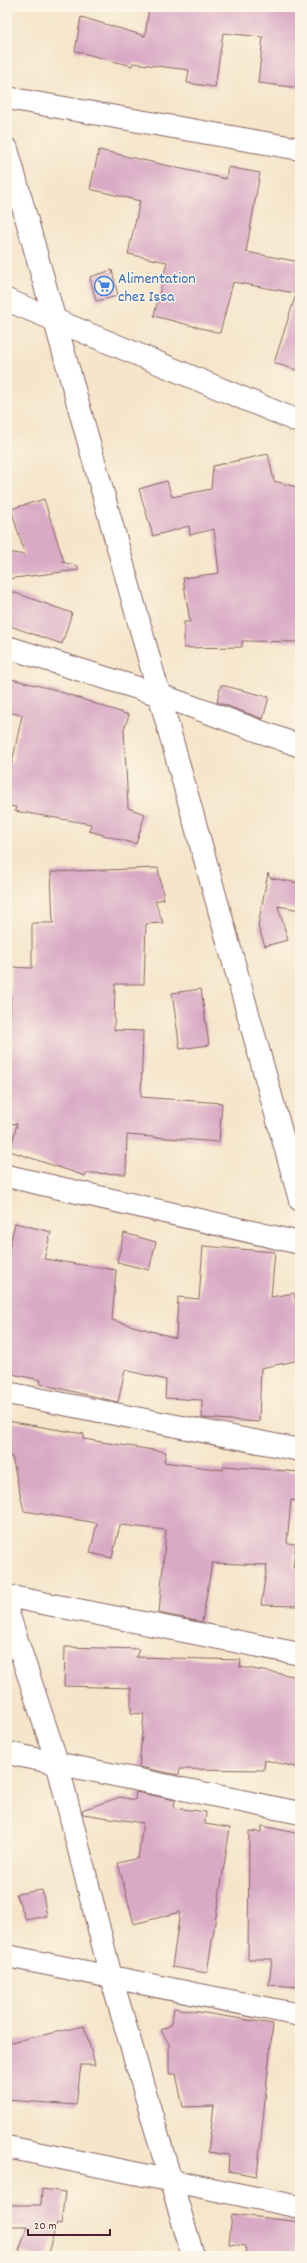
<svg xmlns="http://www.w3.org/2000/svg" width="307" height="2263" viewBox="0 0 307 2263" font-family="Dekko,sans-serif">
<rect width="100%" height="100%" fill="#fcf5e5"/>
<filter id="ink" filterUnits="userSpaceOnUse"><feTurbulence type="fractalNoise" baseFrequency=".025" numOctaves="2"/><feDisplacementMap in="SourceGraphic" scale="8" xChannelSelector="R" yChannelSelector="G"/><feConvolveMatrix kernelMatrix="1 2 1 2 8 2 1 2 1" color-interpolation-filters="sRGB"/></filter>
<filter id="wash" filterUnits="userSpaceOnUse"><feTurbulence type="fractalNoise" baseFrequency=".012" numOctaves="4" result="noise"/><feDisplacementMap in="SourceGraphic" scale="16" xChannelSelector="R" yChannelSelector="G"/><feGaussianBlur stdDeviation="0.9" result="paint"/><feColorMatrix in="noise" values="0 0 0 0 0 0 0 0 0 0 0 0 0 0 0 0 0 1.4 0 .05"/><feComposite in="paint" operator="in"/></filter>
<g filter="url(#wash)">
<rect width="100%" height="100%" fill="#f5e5ca"/>
<g id="blocks">
<path fill="#d9a9c5" d="M 149,7 L 300,7 L 297,34 L 300,34 L 300,88 L 258,83 L 263,37 L 223,33 L 215,87 L 187,83 L 189,70 L 133,63 L 132,66 L 75,51 L 81,17 L 145,36 Z
M 99,150 L 226,179 L 228,167 L 260,173 L 246,252 L 300,262 L 300,294 L 233,282 L 220,333 L 154,316 L 167,262 L 128,254 L 140,201 L 90,189 Z
M 112,270 L 118,296 L 96,301 L 90,277 Z
M 295,297 L 300,298 L 300,371 L 274,363 Z
M 268,454 L 274,481 L 300,488 L 300,642 L 242,641 L 242,647 L 184,648 L 184,622 L 190,622 L 183,578 L 219,573 L 214,529 L 190,535 L 189,526 L 153,536 L 139,489 L 167,481 L 172,497 L 211,489 L 213,466 Z
M 44,499 L 64,562 L 62,562 L 78,566 L 78,570 L 7,579 L 7,552 L 25,555 L 11,509 Z
M 7,590 L 72,613 L 62,644 L 7,625 Z
M 7,678 L 52,689 L 129,715 L 124,729 L 128,808 L 145,814 L 136,844 L 89,831 L 91,824 L 15,811 L 16,807 L 7,806 L 7,763 L 12,763 L 22,715 L 7,712 Z
M 221,685 L 269,697 L 263,719 L 217,702 Z
M 158,868 L 164,899 L 155,901 L 163,923 L 146,924 L 144,984 L 115,984 L 114,1030 L 143,1031 L 141,1097 L 222,1103 L 219,1142 L 127,1135 L 126,1174 L 86,1173 L 85,1176 L 10,1151 L 17,1124 L 7,1123 L 7,1070 L 12,967 L 32,968 L 32,923 L 53,923 L 51,872 Z
M 268,873 L 270,878 L 300,883 L 300,910 L 278,906 L 288,940 L 265,946 L 258,926 Z
M 201,989 L 209,1045 L 180,1049 L 172,993 Z
M 15,1223 L 51,1232 L 44,1259 L 116,1270 L 112,1320 L 176,1338 L 178,1297 L 199,1299 L 203,1246 L 275,1252 L 271,1297 L 294,1293 L 300,1322 L 300,1360 L 261,1368 L 259,1422 L 202,1418 L 202,1400 L 165,1398 L 166,1380 L 125,1370 L 118,1402 L 40,1384 L 41,1380 L 7,1373 L 7,1257 Z
M 124,1233 L 156,1242 L 149,1270 L 117,1262 Z
M 7,1421 L 84,1434 L 83,1439 L 166,1452 L 164,1462 L 223,1470 L 224,1466 L 300,1472 L 300,1501 L 291,1500 L 287,1543 L 296,1544 L 293,1568 L 299,1568 L 298,1606 L 261,1605 L 267,1565 L 212,1563 L 202,1622 L 159,1613 L 166,1530 L 120,1525 L 112,1558 L 90,1553 L 97,1523 L 24,1511 L 12,1457 L 7,1456 Z
M 65,1647 L 139,1649 L 136,1657 L 241,1660 L 240,1667 L 300,1677 L 300,1768 L 265,1760 L 264,1770 L 180,1769 L 179,1775 L 139,1767 L 144,1714 L 131,1713 L 131,1688 L 64,1686 Z
M 136,1792 L 175,1800 L 174,1808 L 206,1812 L 205,1824 L 230,1828 L 207,1973 L 172,1967 L 180,1912 L 134,1924 L 118,1863 L 138,1858 L 143,1823 L 83,1814 L 82,1810 L 120,1797 L 135,1800 Z
M 262,1826 L 300,1834 L 300,1987 L 269,1985 L 272,1959 L 248,1959 L 249,1831 L 261,1832 Z
M 42,1890 L 47,1916 L 26,1920 L 16,1894 Z
M 174,2008 L 273,2024 L 257,2176 L 228,2171 L 229,2155 L 208,2152 L 214,2106 L 183,2107 L 176,2074 L 169,2074 L 169,2044 L 161,2030 L 171,2025 Z
M 84,2026 L 95,2065 L 81,2065 L 76,2105 L 7,2100 L 7,2043 Z
M 42,2189 L 65,2192 L 61,2224 L 57,2223 L 47,2256 L 34,2256 L 19,2251 L 28,2226 L 7,2226 L 7,2205 L 41,2205 Z
M 232,2214 L 300,2222 L 300,2256 L 245,2256 L 246,2246 L 229,2244 Z"/>
</g>
</g>
<g filter="url(#ink)">
<use href="#blocks" fill-opacity="0" stroke="#866463" stroke-width="1"/>
<g fill="none" stroke-linecap="round" stroke-linejoin="round">
<defs>
<path id="minor" d="M 7,98 L 300,149
M 7,149 L 300,1200
M 7,300 L 300,422
M 7,647 L 160,695 L 300,746
M 7,1176 L 300,1243
M 7,1393 L 300,1450
M 7,1596 L 300,1654
M 7,1610 L 57,1762 L 111,1977 L 193,2256
M 7,1753 L 300,1813
M 7,1956 L 300,2015
M 7,2147 L 300,2207"/>
</defs>
<use href="#minor" stroke="#866463" stroke-width="24"/>
<use href="#minor" stroke="#fff" stroke-width="22"/>
</g>
</g>
<defs>
<symbol id="supermarket-ring" viewBox="-11 -11 22 22"><circle r="9.5" fill="#fcf5e5" stroke="#3f7fe0" stroke-width="1.5"/><path d="M-6-5.5h2.5l.6 2H6L4.5 2H-2.5L-4.4-4H-6ZM-1.5 3.2a1.3 1.3 0 1 0 .1 0ZM3 3.2a1.3 1.3 0 1 0 .1 0Z" fill="#3f7fe0"/></symbol>
</defs>
<g fill-rule="evenodd">
<use href="#supermarket-ring" x="93" y="275" width="22" height="22"/>
</g>
<g text-anchor="middle" stroke-width="3" stroke-linejoin="round" paint-order="stroke">
<g font-size="16" fill="#366cbe" stroke="#fcf5e5" text-anchor="start">
<text x="118" y="283">Alimentation<tspan x="118" dy="18">chez Issa</tspan></text>
</g>
</g>
<rect width="307" height="2263" fill="none" stroke="#fcf5e5" stroke-width="24"/>
<path d="M28 2229v6h82v-6" fill="none" stroke="#4a1f2b" stroke-width="2"/>
<text x="34" y="2229" font-size="12" fill="#4a1f2b" stroke="#fcf5e5" stroke-width="3" paint-order="stroke">20 m</text>
</svg>
